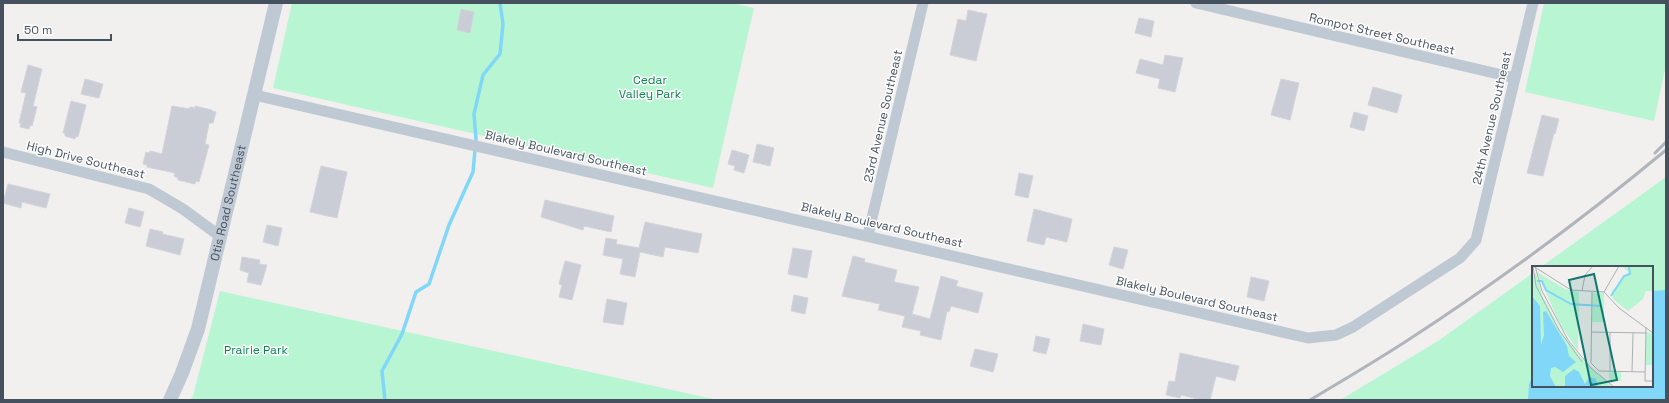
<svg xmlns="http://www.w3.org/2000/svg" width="1669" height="403" viewBox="0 0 1669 403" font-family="'Space Grotesk',sans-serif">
<rect width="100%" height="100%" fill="#f2efef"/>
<path fill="#b8f5d3" d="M 292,3 L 732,3 L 754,8 L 713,188 L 273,88 Z
M 1544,3 L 1666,3 L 1666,65 L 1654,121 L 1525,92 Z
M 1666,177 L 1666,400 L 1340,400 L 1438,341 L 1533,273 L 1533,386 L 1652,386 L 1652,267 L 1541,267 Z
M 220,291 L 718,400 L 190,400 L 193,396 Z"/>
<path fill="#80d7f7" d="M 1666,290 L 1666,400 L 1528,400 L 1529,384 L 1533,375 L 1533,386 L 1652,386 L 1652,291 Z"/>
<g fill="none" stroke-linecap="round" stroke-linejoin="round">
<path stroke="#80d7f7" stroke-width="3.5" d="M 385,400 L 382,371 L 402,334 L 416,292 L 429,284 L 449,225 L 473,172 L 476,139 L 474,114 L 483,75 L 500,54 L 503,24 L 500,3"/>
</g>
<path fill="#cacdd5" stroke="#d2d4dc" d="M 461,9 L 474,12 L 470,33 L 457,30 Z
M 968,10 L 987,14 L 976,61 L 950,55 L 958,19 L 966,21 Z
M 1139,18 L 1154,21 L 1151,37 L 1135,33 Z
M 1165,55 L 1183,58 L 1175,92 L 1158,88 L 1160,79 L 1136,73 L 1140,59 L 1163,65 Z
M 28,65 L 42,69 L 33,106 L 37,107 L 32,126 L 30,125 L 29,129 L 20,127 L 21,123 L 19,123 L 26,93 L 21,92 Z
M 85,79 L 103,84 L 99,98 L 81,94 Z
M 1281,79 L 1299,83 L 1290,120 L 1271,115 Z
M 1373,87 L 1402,95 L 1397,113 L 1368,105 Z
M 71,101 L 86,105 L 78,137 L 76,136 L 75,139 L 65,136 L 65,133 L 63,133 Z
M 172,106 L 190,109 L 190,107 L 195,108 L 195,106 L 212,110 L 212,111 L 216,112 L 213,123 L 209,123 L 205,144 L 209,145 L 199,182 L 196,181 L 195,184 L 178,180 L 178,178 L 174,176 L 175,173 L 147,167 L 147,165 L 143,164 L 146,152 L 149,153 L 150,151 L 162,154 Z
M 1354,112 L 1368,116 L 1364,131 L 1350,127 Z
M 1542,115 L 1559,119 L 1555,134 L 1554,133 L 1543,176 L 1527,173 Z
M 757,144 L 774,148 L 770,166 L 753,162 Z
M 732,150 L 749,155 L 744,173 L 734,170 L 735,166 L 728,164 Z
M 321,166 L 347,172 L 337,218 L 310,212 Z
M 1019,173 L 1033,176 L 1028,198 L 1015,195 Z
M 8,184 L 50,194 L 46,208 L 22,202 L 21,208 L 3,203 Z
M 545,200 L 614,216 L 611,232 L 584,226 L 583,230 L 541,217 Z
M 129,208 L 144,212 L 140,227 L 125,223 Z
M 1034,209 L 1072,219 L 1067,242 L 1046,237 L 1044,245 L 1027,241 Z
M 645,222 L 702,234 L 698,253 L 665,247 L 663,257 L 640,252 L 635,277 L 620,274 L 623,259 L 603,255 L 606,238 L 617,240 L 616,244 L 639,248 Z
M 267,225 L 282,228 L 278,246 L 263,242 Z
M 150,229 L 163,232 L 162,234 L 184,239 L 180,255 L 146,246 Z
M 1114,247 L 1128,250 L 1123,269 L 1109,265 Z
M 793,248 L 812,251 L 807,278 L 788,274 Z
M 853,256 L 865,259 L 864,262 L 897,270 L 894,282 L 919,287 L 912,314 L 930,319 L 941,276 L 958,281 L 956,286 L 983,293 L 978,313 L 951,306 L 949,312 L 947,311 L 941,340 L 920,335 L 921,331 L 902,327 L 905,316 L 878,310 L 880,304 L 842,296 Z
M 242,257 L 260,260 L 259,264 L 267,265 L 261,285 L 247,282 L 249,273 L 240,270 Z
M 565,261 L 581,265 L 572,300 L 559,297 L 562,285 L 559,284 Z
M 1251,277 L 1269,281 L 1264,301 L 1247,297 Z
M 794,295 L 808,298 L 805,314 L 791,311 Z
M 607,299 L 627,303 L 623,325 L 603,322 Z
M 1083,324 L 1104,329 L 1101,345 L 1080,341 Z
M 1036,336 L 1050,339 L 1046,354 L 1033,351 Z
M 975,349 L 998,354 L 993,372 L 970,366 Z
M 1180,353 L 1239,366 L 1235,381 L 1216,376 L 1210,400 L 1202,400 L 1181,395 L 1180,398 L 1166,395 L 1169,381 L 1175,382 Z"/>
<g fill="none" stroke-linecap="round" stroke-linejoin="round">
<path stroke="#bec9d3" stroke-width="11" d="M 1196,3 L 1515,78
M 255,95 L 1308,338 L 1336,335 L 1353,327 L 1460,258 L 1476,240 L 1533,3
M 3,152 L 149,189 L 183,209 L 221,237
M 868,235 L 923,3"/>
<path stroke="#bec9d3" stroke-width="14" id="s1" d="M 170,400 L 182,373 L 198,329 L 276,3"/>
<path stroke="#b0b4bb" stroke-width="3" d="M 1655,153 L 1666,142
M 1310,400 C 1342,381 1374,362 1405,342 C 1496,283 1583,219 1666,150"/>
</g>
<g text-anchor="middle" stroke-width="3" stroke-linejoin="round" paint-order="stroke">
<g font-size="12" fill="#45515f" stroke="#fff">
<text transform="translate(1382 34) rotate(13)" y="4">Rompot Street Southeast</text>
<text transform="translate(883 116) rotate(-77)" y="4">23rd Avenue Southeast</text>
<text transform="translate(1492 118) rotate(-77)" y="4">24th Avenue Southeast</text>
<text transform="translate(566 153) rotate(13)" y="4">Blakely Boulevard Southeast</text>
<text transform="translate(86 160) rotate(14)" y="4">High Drive Southeast</text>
<text dy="4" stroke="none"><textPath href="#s1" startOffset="206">Otis Road Southeast</textPath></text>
<text transform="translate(882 225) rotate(13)" y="4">Blakely Boulevard Southeast</text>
<text transform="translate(1197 299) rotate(13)" y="4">Blakely Boulevard Southeast</text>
</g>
<g font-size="12" fill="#0b8550" stroke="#fff">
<text x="650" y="84">Cedar<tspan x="650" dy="14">Valley Park</tspan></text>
<text x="256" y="354">Prairie Park</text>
</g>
</g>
<g transform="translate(1532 266)">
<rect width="121" height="121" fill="#f2efef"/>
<path d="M 89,0 L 121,0 L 121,25 L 114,25 L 111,33 L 96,45 L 81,33 L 80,25 L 97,6 ZM 5,6 L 33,23 L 47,26 L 46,85 L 28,58 ZM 4,7 L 10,29 L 29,66 L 49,92 L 80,121 L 24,121 L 18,110 L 7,73 L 8,40 L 0,30 L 0,8 ZM 60,27 L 72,27 L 72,56 L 60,56 ZM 114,66 L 121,68 L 121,99 L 114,99 ZM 77,106 L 89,106 L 89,115 L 77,115 Z" fill="#b8f5d3"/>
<path d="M 0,30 L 8,40 L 9,79 L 12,69 L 11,46 L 14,45 L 35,80 L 37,90 L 44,96 L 31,106 L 23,101 L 19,102 L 18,110 L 24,121 L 0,120 ZM 42,103 L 47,106 L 53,118 L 57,111 L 64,113 L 66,121 L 33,121 L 33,110 Z" fill="#80d7f7"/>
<path fill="none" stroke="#80d7f7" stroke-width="2" d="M 5,15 L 10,15 L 14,24 L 39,38 L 69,40M 79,30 L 92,10 L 98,8 L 97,0"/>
<path fill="none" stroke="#adb0b5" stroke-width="1" d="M 1,0 L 39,24 L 72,26 L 87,42 L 121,67M 1,0 L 4,20 L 27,64 L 50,96M 3,0 L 10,25 L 36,74 L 59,102 L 82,121M 50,25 L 53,9 L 61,0M 60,26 L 59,97 L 67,105 L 113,106M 72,26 L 87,0M 114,61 L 113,115 L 121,115M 59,66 L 114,67M 78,105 L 78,67M 100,106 L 101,67"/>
<path fill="#0f766e" fill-opacity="0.15" stroke="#0f766e" stroke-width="2" d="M 62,8 L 85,114 L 59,119 L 37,14 Z"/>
<rect width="121" height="121" fill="none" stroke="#45515f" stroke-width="2"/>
</g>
<rect width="1669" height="403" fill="none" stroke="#45515f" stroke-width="8"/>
<path d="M18 34v6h93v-6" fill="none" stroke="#45515f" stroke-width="2"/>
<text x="24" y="34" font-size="12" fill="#45515f" stroke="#ffffff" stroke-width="3" paint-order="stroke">50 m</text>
</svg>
